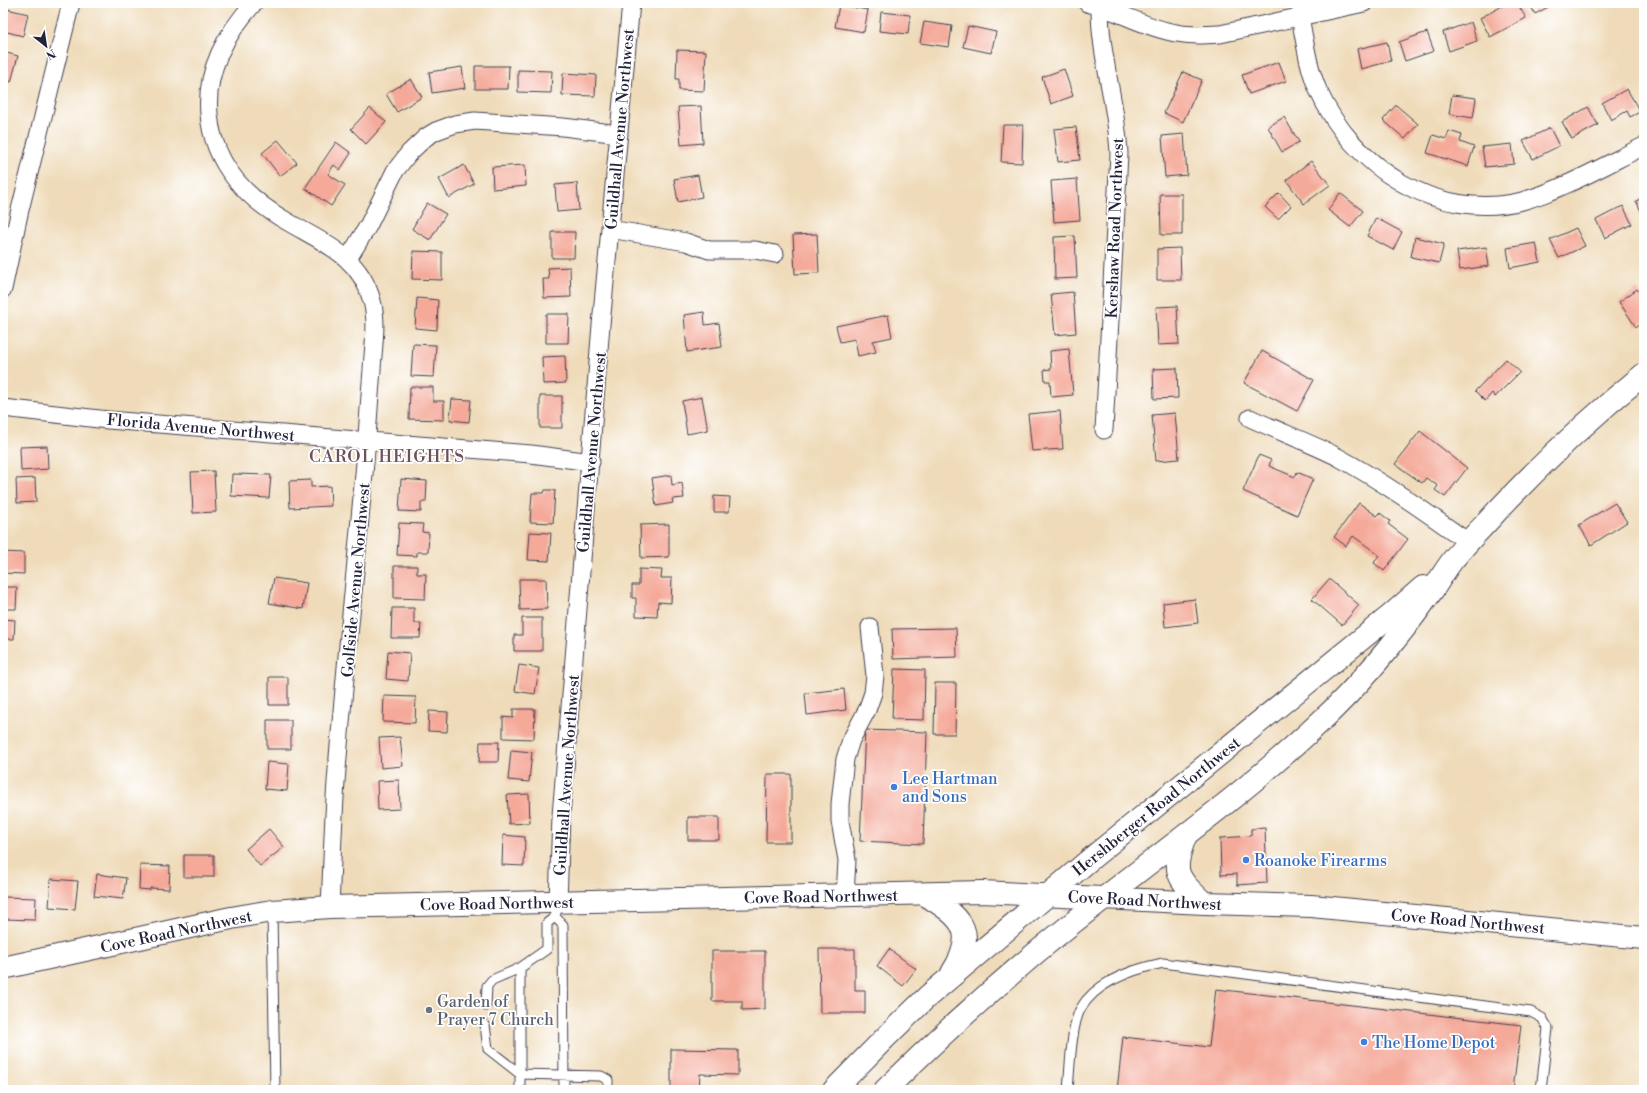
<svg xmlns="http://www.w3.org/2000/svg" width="1647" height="1093" viewBox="0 0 1647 1093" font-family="'Libre Bodoni',serif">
<rect width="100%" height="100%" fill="#fff"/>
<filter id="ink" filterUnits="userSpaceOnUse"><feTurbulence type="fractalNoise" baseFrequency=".025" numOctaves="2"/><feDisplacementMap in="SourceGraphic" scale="8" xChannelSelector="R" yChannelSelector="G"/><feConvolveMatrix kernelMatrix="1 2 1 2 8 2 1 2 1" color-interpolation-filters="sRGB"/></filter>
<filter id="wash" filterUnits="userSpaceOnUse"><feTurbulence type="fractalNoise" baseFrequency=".012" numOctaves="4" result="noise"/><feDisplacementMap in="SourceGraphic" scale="16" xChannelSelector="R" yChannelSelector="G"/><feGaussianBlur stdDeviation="0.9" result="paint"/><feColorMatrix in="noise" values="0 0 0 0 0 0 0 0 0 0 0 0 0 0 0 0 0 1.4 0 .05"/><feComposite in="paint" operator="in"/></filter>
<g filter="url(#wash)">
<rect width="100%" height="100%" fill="#efdbba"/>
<g id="blocks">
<path fill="#f4a999" d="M 1508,3 L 1517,3 L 1526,18 L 1490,37 L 1480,18 Z
M 1529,3 L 1556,3 L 1535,14 Z
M 839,5 L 868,10 L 864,32 L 835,27 Z
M 3,8 L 28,14 L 23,36 L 3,31 Z
M 881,12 L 910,15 L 908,34 L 879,31 Z
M 924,22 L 952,26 L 949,47 L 920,43 Z
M 1471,22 L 1477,41 L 1449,51 L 1443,32 Z
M 968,26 L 996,32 L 991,53 L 963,47 Z
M 1427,32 L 1434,51 L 1405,61 L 1399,42 Z
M 1387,42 L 1391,61 L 1361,69 L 1357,49 Z
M 677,50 L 706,51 L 704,91 L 679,90 L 679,79 L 676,79 Z
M 3,52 L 18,56 L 11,82 L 3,80 Z
M 1279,62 L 1286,81 L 1249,94 L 1242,75 Z
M 475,66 L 509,66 L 508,89 L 475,89 Z
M 462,67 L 465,88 L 432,93 L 429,72 Z
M 1064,69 L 1073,96 L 1051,104 L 1042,77 Z
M 518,70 L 552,71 L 551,93 L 518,92 Z
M 1183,72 L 1202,80 L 1183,122 L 1164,113 Z
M 563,73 L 596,75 L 595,96 L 562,95 Z
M 411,79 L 422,97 L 397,112 L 386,94 Z
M 1627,89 L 1640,112 L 1630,117 L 1627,111 L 1611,120 L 1602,103 Z
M 1452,95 L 1476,98 L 1473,118 L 1449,114 Z
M 1396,105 L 1418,124 L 1405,139 L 1383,120 Z
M 701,106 L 703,143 L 681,145 L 678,107 Z
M 1588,107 L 1598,125 L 1572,139 L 1562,122 Z
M 370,108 L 386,122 L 366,144 L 351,129 Z
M 1284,117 L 1299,142 L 1282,152 L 1268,127 Z
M 1003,125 L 1023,125 L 1022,163 L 1001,162 Z
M 1076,127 L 1080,160 L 1058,162 L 1054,129 Z
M 1550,128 L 1559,146 L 1533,159 L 1523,141 Z
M 1449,131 L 1462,135 L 1460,142 L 1474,147 L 1468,166 L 1427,153 L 1433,135 L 1446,139 Z
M 1184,134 L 1187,175 L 1165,177 L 1162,136 Z
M 278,140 L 297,163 L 280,176 L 262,153 Z
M 336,142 L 351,153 L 340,170 L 334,165 L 328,174 L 345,185 L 331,206 L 305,188 Z
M 1512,144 L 1514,164 L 1485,167 L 1482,147 Z
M 1311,161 L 1330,185 L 1304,204 L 1286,180 Z
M 464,165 L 474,184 L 449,198 L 439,179 Z
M 525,165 L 526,186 L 493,189 L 492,167 Z
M 698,175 L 702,197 L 678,202 L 674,179 Z
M 1077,179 L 1080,220 L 1054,222 L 1051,181 Z
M 577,183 L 579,210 L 557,212 L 555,185 Z
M 1279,193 L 1291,206 L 1278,219 L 1265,207 Z
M 1340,193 L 1363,211 L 1350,227 L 1328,210 Z
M 1160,194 L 1182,194 L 1182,235 L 1161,235 Z
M 1644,197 L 1644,217 L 1636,201 Z
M 427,203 L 446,214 L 430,240 L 412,229 Z
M 1623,206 L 1632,224 L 1605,238 L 1596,220 Z
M 1376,218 L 1402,232 L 1393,250 L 1367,236 Z
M 1576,228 L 1585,246 L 1559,258 L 1550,240 Z
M 552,232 L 575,232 L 574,258 L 552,258 Z
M 817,234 L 819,273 L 795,274 L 793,235 Z
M 1075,236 L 1077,278 L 1055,279 L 1054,237 Z
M 1415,237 L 1444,244 L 1439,263 L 1411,257 Z
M 1536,243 L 1540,262 L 1510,268 L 1507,248 Z
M 1486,247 L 1489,266 L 1460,270 L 1457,251 Z
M 1180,248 L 1181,280 L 1157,280 L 1157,249 Z
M 413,251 L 442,252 L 442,280 L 412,279 Z
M 570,267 L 571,297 L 544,298 L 543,279 L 549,279 L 548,268 Z
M 1637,289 L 1644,299 L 1644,321 L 1636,327 L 1619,302 Z
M 1073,292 L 1076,333 L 1055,335 L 1051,294 Z
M 417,298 L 438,300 L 437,330 L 415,328 Z
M 1177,306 L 1179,344 L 1158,345 L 1156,307 Z
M 704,312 L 705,325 L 719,323 L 722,347 L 687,352 L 684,315 Z
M 546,314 L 569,314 L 568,343 L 546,343 Z
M 888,315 L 892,337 L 873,341 L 876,352 L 858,356 L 855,339 L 840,342 L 836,326 Z
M 413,344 L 436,345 L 434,377 L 411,376 Z
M 1069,349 L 1073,395 L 1051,397 L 1050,381 L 1045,381 L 1044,370 L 1051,369 L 1050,351 Z
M 1262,351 L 1314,380 L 1297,411 L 1244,383 Z
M 565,356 L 566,383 L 543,384 L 542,357 Z
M 1506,359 L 1520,372 L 1495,397 L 1492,393 L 1485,401 L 1475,391 Z
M 1177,368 L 1178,398 L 1154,399 L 1153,369 Z
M 410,387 L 433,387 L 433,401 L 444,401 L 444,420 L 409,419 Z
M 540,396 L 562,396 L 562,428 L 540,428 Z
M 702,397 L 708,430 L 687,434 L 682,401 Z
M 452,399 L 471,400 L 469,422 L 450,420 Z
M 1060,411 L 1063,449 L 1032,451 L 1028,414 Z
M 1175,413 L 1179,459 L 1156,461 L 1152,415 Z
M 1420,431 L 1467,468 L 1445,497 L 1435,490 L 1438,486 L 1426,478 L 1422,483 L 1395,464 Z
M 47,446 L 48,469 L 21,471 L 20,447 Z
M 1259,455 L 1271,460 L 1269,466 L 1295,477 L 1297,472 L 1313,479 L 1297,515 L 1243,491 Z
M 214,471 L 216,512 L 193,513 L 191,472 Z
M 232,474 L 271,475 L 269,498 L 231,496 Z
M 671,475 L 672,485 L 682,483 L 684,498 L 672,499 L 673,503 L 656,506 L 652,478 Z
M 35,478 L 36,502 L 17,503 L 16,479 Z
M 401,479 L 427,481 L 426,502 L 421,502 L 421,512 L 399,511 Z
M 311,480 L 311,487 L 330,486 L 331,506 L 290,508 L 289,481 Z
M 545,490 L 555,490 L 553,523 L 530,522 L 532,493 L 544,493 Z
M 714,496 L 730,497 L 729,512 L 714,512 Z
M 1359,503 L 1377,516 L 1380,513 L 1390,521 L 1388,524 L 1408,539 L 1384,571 L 1374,563 L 1379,555 L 1353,536 L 1346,546 L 1334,537 Z
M 1615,503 L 1627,522 L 1591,545 L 1579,525 Z
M 399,523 L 423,524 L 422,532 L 429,533 L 428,552 L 417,552 L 417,556 L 397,555 Z
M 669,524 L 669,557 L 641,558 L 640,525 Z
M 530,532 L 551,533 L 549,561 L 528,560 Z
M 3,552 L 24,553 L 24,574 L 3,573 Z
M 394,566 L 417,566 L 417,574 L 426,574 L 425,599 L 394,598 Z
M 639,569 L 662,570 L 661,578 L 672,578 L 671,603 L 658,602 L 657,617 L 636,616 L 636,598 L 632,598 L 632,585 L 639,585 Z
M 274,578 L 307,583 L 303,609 L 269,603 Z
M 519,579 L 546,579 L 547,609 L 520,610 Z
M 1329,579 L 1359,605 L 1342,625 L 1312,599 Z
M 3,587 L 17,587 L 16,609 L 3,609 Z
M 1195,599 L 1198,623 L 1165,627 L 1163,603 Z
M 392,608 L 414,608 L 414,623 L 421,623 L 420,638 L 391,638 Z
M 522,618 L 542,618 L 542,651 L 514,651 L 514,635 L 522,635 Z
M 3,619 L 15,620 L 14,639 L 3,639 Z
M 956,628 L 957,657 L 893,659 L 892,629 Z
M 388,651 L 410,653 L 408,681 L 386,679 Z
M 519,665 L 539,668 L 535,694 L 515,691 Z
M 894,669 L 925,670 L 924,720 L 892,719 Z
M 269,677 L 288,677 L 288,705 L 269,705 Z
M 935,683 L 956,683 L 955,734 L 934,734 Z
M 844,689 L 846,710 L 807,715 L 805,693 Z
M 384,696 L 416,697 L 415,723 L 383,722 Z
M 513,709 L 535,709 L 534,739 L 503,738 L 503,717 L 513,718 Z
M 429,711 L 448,712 L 447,732 L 428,731 Z
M 267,720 L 291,720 L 291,749 L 267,749 Z
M 865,730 L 927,732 L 923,844 L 860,841 Z
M 400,737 L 403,766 L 381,768 L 379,738 Z
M 480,742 L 499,742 L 498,762 L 479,762 Z
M 511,750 L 532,752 L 529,782 L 508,780 Z
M 267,762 L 289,764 L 287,791 L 265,789 Z
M 767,774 L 791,774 L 791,842 L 766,842 Z
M 399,780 L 400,809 L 378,810 L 377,781 Z
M 529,794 L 530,823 L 509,824 L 507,795 Z
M 688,817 L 719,817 L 719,840 L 688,840 Z
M 1265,828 L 1267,883 L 1237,885 L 1237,874 L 1221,875 L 1220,838 L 1251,836 L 1251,829 Z
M 269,829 L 284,847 L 260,866 L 246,849 Z
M 503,835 L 525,837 L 524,866 L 502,865 Z
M 184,855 L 214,855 L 214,877 L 184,877 Z
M 140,865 L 170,866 L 169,889 L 150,888 L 150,890 L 139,889 Z
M 97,874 L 126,878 L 123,899 L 94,896 Z
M 51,879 L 78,881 L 75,909 L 49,907 Z
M 3,897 L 36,898 L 35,920 L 3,919 Z
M 819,949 L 855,949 L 855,990 L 865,990 L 865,1013 L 820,1013 Z
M 889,949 L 916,969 L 903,986 L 877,966 Z
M 712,951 L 765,951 L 765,1009 L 742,1010 L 742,1001 L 712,1001 Z
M 1216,989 L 1521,1025 L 1513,1090 L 1117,1090 L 1123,1037 L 1209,1047 Z
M 671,1049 L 738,1050 L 738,1075 L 700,1074 L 699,1090 L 671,1090 Z"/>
</g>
</g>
<g filter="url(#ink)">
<use href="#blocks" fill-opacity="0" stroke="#413e4e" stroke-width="1"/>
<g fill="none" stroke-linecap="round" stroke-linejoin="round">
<defs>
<path id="lane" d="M 272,911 L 275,1090
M 555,917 L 563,925 L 564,1090
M 520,968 L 520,1074 L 601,1076 L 608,1080 L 608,1090
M 486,1006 L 487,986 L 492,980 L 520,968 L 547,949 L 547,923 L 555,917 L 556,913
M 485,1025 L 488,1049 L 520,1074 L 520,1090
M 1068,1090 C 1070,1069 1071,1025 1081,1008 C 1097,981 1134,969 1163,963 L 1531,1012 L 1542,1018 L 1548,1028 L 1541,1090"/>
<path id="street" d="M 254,3 C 226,34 205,70 209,114 C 213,164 247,199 288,222 C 324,243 360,256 372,301 C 378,323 373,347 372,370 C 369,405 367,440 364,474 C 355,577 344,680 336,782 C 333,824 332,865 330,907
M 1087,3 C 1118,10 1145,28 1176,33 C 1191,36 1205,35 1220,34 L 1364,3
M 1100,3 C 1099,55 1117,103 1119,154 L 1104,430
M 1300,17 C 1305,42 1308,67 1318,90 C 1353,168 1437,222 1522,201 C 1562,190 1607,164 1644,146
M 610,229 L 686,242 L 709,250 L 755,250 L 775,254
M 348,259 L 368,226 L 395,171 L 409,153 L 426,137 L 436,131 L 455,124 L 475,121 L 563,127 L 619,134
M 3,289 L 19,214 L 71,3
M 3,408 L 108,420 L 531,454 L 591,462
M 1250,418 C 1278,431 1308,442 1336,456 C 1382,481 1426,512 1468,542
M 845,896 L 847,860 L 840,821 L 840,804 L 845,759 L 851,740 L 867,710 L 873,693 L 875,676 L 870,627
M 558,902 L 561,816 L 572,683 L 601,325 L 631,3"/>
<path id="secondary" d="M 1186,835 C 1171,872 1176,877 1204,903
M 924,894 C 961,917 979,930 952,973
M 3,968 L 231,918 L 272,911 L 330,907 L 982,892 L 1204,903 L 1311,906 L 1644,938
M 834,1090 L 886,1037 L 927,997 L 1093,857 L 1391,615 L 1423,587
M 885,1090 C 944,1032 1005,977 1070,925 C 1153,858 1241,797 1319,723 C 1362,683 1398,639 1432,591 C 1439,581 1445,570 1452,561 C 1466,543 1483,527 1498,510 C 1544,461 1592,416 1644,374"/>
</defs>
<use href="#lane" stroke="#413e4e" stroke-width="11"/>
<use href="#street" stroke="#413e4e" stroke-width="19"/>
<use href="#secondary" stroke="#413e4e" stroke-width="24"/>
<use href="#lane" stroke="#fff" stroke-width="9"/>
<use href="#street" stroke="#fff" stroke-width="17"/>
<use href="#secondary" stroke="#fff" stroke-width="22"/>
</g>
</g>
<g fill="#3f7fe0" stroke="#fff" stroke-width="1.5">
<circle cx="894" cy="787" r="4"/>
<circle cx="1246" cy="860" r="4"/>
<circle cx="1364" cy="1042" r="4"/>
</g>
<circle fill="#6b7280" stroke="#fff" stroke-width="1.5" cx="429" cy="1010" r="4"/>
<g text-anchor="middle" stroke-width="3.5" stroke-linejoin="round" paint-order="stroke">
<g font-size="16" fill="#22223b" stroke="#fff">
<text transform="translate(619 129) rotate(-85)" y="6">Guildhall Avenue Northwest</text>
<text transform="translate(1114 228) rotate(-88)" y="6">Kershaw Road Northwest</text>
<text transform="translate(201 427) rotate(5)" y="6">Florida Avenue Northwest</text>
<text transform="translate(591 452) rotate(-85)" y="6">Guildhall Avenue Northwest</text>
<text transform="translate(355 580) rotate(-85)" y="6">Golfside Avenue Northwest</text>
<text transform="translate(566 775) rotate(-86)" y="6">Guildhall Avenue Northwest</text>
<text transform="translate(1156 806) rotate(-39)" y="6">Hershberger Road Northwest</text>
<text transform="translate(821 896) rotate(-1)" y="6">Cove Road Northwest</text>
<text transform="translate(1145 900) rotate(3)" y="6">Cove Road Northwest</text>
<text transform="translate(497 903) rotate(-1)" y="6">Cove Road Northwest</text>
<text transform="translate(1468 921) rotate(5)" y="6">Cove Road Northwest</text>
<text transform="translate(176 931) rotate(-12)" y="6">Cove Road Northwest</text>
</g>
<g font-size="16" fill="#366cbe" stroke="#fff" text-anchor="start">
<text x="902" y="784">Lee Hartman<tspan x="902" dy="18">and Sons</tspan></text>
<text x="1254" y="866">Roanoke Firearms</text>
<text x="1372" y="1048">The Home Depot</text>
</g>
<g font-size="16" fill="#5b616d" stroke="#fff" text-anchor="start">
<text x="437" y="1007">Garden of<tspan x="437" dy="18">Prayer 7 Church</tspan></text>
</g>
<g font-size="17" letter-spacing="1" fill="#6c515c" stroke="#fff">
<text x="387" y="462">CAROL HEIGHTS</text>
</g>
</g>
<rect width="1647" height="1093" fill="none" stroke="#fff" stroke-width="16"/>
<g transform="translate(46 46) rotate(150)" stroke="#ffffff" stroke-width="3" paint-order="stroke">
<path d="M0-3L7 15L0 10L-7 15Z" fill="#22223b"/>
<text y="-6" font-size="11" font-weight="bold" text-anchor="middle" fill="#22223b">N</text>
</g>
</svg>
